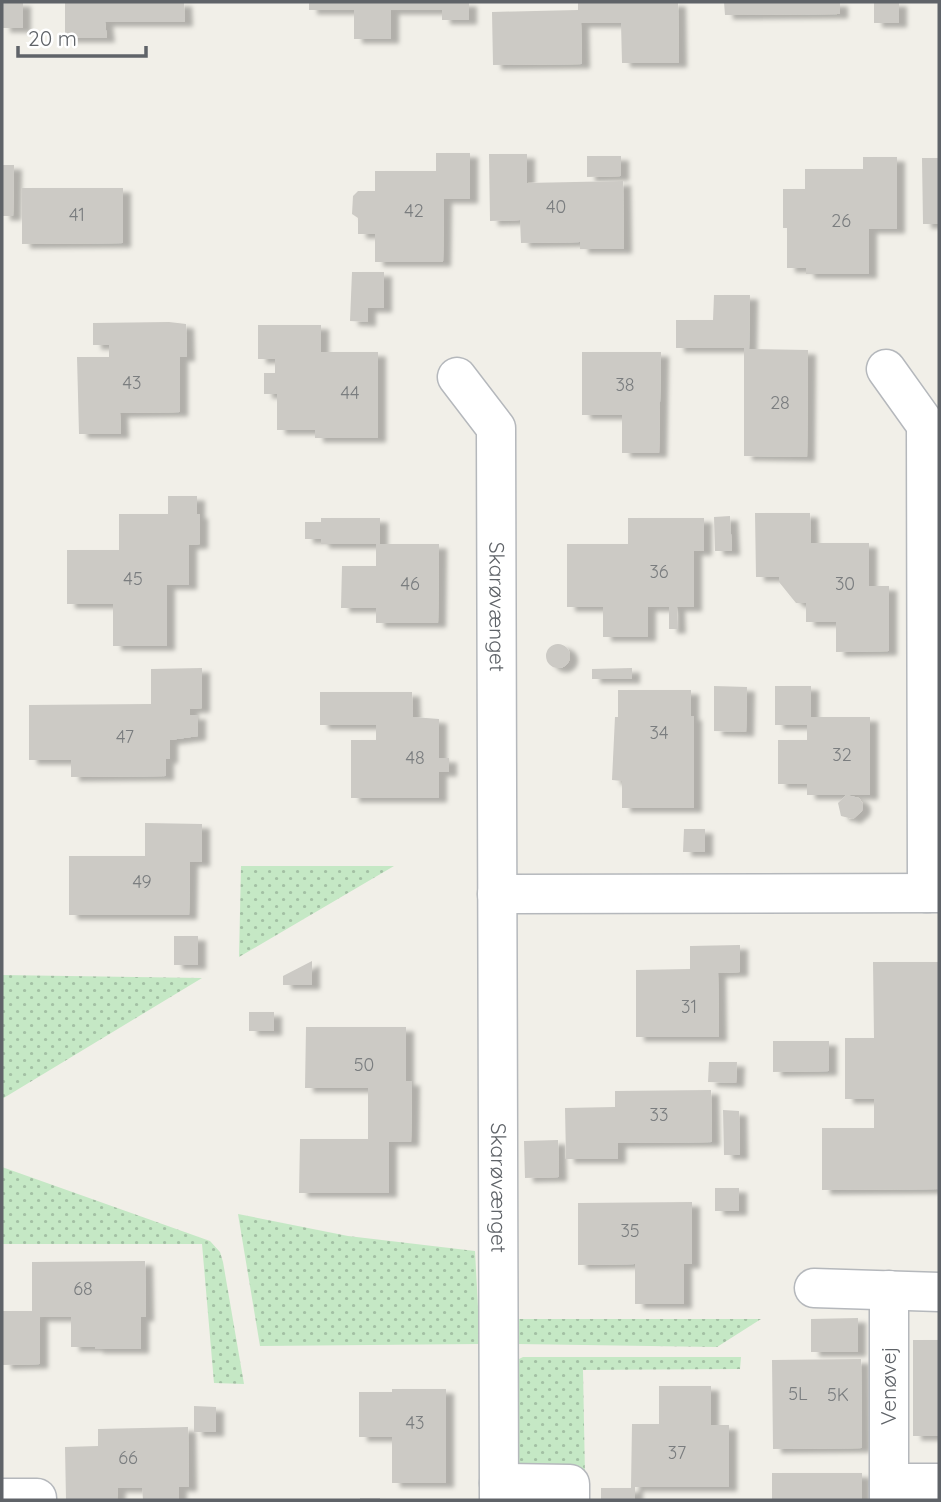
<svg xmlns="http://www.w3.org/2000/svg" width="941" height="1502" viewBox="0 0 941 1502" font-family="Quicksand,sans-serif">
<defs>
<pattern id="grass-dots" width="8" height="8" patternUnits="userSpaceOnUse" patternTransform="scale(1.75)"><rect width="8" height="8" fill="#c5e8c5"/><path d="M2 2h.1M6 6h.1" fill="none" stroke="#a3c0a4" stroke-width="1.8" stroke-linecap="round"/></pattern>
<filter id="shadow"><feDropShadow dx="8" dy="4.5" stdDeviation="2" flood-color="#0004"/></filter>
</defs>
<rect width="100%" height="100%" fill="#f1efe8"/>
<path fill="url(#grass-dots)" d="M 241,866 L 394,866 L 239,957 Z
M 2,975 L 202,978 L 2,1099 Z
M 2,1167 L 210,1241 L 220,1252 L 223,1262 L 244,1384 L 214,1383 L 202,1244 L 2,1244 Z
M 238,1214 L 348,1236 L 475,1251 L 480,1344 L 260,1346 Z
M 518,1319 L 761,1319 L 717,1347 L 517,1344 Z
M 523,1357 L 741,1357 L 740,1369 L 583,1370 L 585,1476 L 518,1465 L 517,1360 Z"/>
<path fill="#cccac5" filter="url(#shadow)" d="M 2,2 L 23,2 L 23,28 L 2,28 Z
M 65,2 L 184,2 L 185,22 L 105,22 L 107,38 L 65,38 Z
M 309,2 L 469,2 L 469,20 L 442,20 L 442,10 L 391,10 L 391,39 L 354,39 L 354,10 L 309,10 Z
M 578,2 L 678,2 L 679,63 L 622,63 L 621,23 L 581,23 L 582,64 L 493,65 L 492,12 L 578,10 Z
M 724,2 L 840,2 L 840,14 L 725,15 Z
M 874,2 L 899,2 L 899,23 L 874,23 Z
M 436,153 L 470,153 L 470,199 L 444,199 L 443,262 L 375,262 L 375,234 L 358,234 L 358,218 L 352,214 L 353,196 L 358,191 L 375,191 L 375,171 L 436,171 Z
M 489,154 L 527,154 L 527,183 L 623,181 L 624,249 L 580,249 L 580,242 L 521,243 L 520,220 L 490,221 Z
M 587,156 L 621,156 L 621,176 L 587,177 Z
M 863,157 L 897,157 L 897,229 L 869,229 L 869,274 L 806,274 L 806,268 L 787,268 L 787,228 L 783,228 L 783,189 L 805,189 L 805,169 L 863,169 Z
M 922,158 L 939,158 L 939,224 L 923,224 Z
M 2,165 L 14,165 L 13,216 L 2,216 Z
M 22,188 L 123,188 L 123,243 L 22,244 Z
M 352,272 L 384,272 L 384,308 L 368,308 L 368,322 L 350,321 Z
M 714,295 L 750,295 L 749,349 L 808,350 L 807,457 L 744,456 L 744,348 L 676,348 L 676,320 L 713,320 Z
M 169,322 L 186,324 L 187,357 L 180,357 L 180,412 L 120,413 L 121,434 L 79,434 L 77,357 L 109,357 L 109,345 L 93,345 L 93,323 Z
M 258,325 L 321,325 L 321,352 L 378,352 L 378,438 L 315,438 L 315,430 L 277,430 L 277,394 L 264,394 L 264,373 L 275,373 L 275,359 L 258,359 Z
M 582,352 L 661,352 L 659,453 L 622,453 L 622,415 L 582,415 Z
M 168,496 L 197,496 L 197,514 L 200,514 L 200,544 L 189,545 L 189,585 L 167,585 L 167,646 L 113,646 L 113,604 L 67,604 L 67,550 L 119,550 L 119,514 L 168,514 Z
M 755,513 L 810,513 L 811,543 L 869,543 L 869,586 L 889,586 L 889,651 L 836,652 L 836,622 L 806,622 L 806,603 L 796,603 L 779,582 L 779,577 L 756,577 Z
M 730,516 L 732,551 L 715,551 L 714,517 Z
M 321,518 L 380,518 L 380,544 L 439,544 L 438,623 L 376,623 L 376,608 L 341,608 L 342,566 L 376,566 L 376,544 L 321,544 L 321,539 L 305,539 L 305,522 L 321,522 Z
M 628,518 L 704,518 L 704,551 L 694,551 L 694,607 L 677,607 L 678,629 L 669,629 L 669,607 L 648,607 L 648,637 L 603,637 L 603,607 L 567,607 L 567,544 L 628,544 Z
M546 656a12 12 0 1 1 24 0a12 12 0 1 1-24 0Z
M 202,668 L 202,708 L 190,709 L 190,715 L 198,715 L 198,736 L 170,740 L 170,759 L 166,759 L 166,776 L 71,777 L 71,760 L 29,760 L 29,705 L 151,704 L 151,669 Z
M 632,668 L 632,679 L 592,679 L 592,669 Z
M 714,686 L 747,687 L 746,732 L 714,731 Z
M 775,686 L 811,686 L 811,717 L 870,717 L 870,795 L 846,795 L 859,798 L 863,804 L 862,811 L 853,819 L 841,816 L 838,803 L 846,795 L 807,795 L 807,784 L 778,784 L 778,740 L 807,740 L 807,725 L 775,725 Z
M 618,690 L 691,690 L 691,716 L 694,716 L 694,808 L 622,808 L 622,781 L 612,780 L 615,717 L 618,717 Z
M 320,692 L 412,692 L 413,717 L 439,719 L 439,758 L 449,758 L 449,772 L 439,772 L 439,798 L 351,798 L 351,740 L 376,740 L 376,725 L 320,725 Z
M 145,823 L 202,824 L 202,862 L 190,862 L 189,915 L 69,915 L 69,856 L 145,856 Z
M 684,829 L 705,829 L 705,852 L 683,852 Z
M 174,936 L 198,936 L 198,965 L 174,965 Z
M 740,945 L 740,972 L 718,973 L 719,1037 L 636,1037 L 636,970 L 690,969 L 690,946 Z
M 312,961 L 312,985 L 283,985 L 283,976 Z
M 873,962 L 939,962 L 939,1189 L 822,1190 L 822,1128 L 874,1128 L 874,1099 L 845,1099 L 845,1038 L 874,1038 Z
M 249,1012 L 274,1012 L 274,1031 L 249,1031 Z
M 306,1027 L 406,1027 L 406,1081 L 412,1081 L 411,1142 L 389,1142 L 389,1193 L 299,1193 L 300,1139 L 368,1139 L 368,1088 L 305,1088 Z
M 773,1041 L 829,1041 L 829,1071 L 773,1072 Z
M 709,1062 L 737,1062 L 736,1083 L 708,1082 Z
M 711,1090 L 712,1142 L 618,1143 L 618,1159 L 566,1159 L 565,1108 L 615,1107 L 615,1091 Z
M 723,1110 L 739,1111 L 740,1155 L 724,1155 Z
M 558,1140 L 559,1177 L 525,1178 L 524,1141 Z
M 715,1188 L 739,1188 L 739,1211 L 715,1211 Z
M 692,1202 L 692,1264 L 684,1264 L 684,1304 L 635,1304 L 635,1264 L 578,1265 L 578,1203 Z
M 145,1261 L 146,1317 L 141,1317 L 141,1349 L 95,1349 L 95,1347 L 71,1347 L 71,1317 L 40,1317 L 40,1364 L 3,1365 L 2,1311 L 32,1311 L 32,1262 Z
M 858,1318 L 858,1352 L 811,1352 L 811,1319 Z
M 913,1340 L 939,1340 L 939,1436 L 913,1436 Z
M 861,1359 L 862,1448 L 773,1449 L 772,1360 Z
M 659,1386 L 711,1386 L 711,1425 L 729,1425 L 729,1487 L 635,1487 L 635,1500 L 601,1500 L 601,1488 L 631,1488 L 632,1424 L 659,1424 Z
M 392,1389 L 446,1389 L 446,1483 L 392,1483 L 392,1437 L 359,1437 L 359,1392 L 392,1392 Z
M 194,1406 L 216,1407 L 216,1432 L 194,1432 Z
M 188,1427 L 189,1487 L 179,1487 L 179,1500 L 143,1500 L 142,1488 L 118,1488 L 117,1500 L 66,1500 L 65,1447 L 98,1446 L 98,1429 Z
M 772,1473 L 862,1473 L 862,1500 L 772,1500 Z
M 360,1498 L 380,1498 L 380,1500 L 360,1500 Z"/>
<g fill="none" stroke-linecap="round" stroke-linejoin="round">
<defs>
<g id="minor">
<path d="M 886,369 L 926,425 L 927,893"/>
<path id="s1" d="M 457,377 L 496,428 L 499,1500"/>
<path d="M 497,894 L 939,893"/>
<path d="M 814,1288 L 939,1292"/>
<path d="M 889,1290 L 889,1500"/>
<path d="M 499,1483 L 570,1484 L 570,1500"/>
<path d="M 889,1483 L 939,1483"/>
<path d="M 2,1498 L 37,1498 L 37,1500"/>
</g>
</defs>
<use href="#minor" stroke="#b5b8bc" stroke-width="41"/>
<use href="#minor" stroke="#fff" stroke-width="38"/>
</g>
<g text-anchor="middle" stroke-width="5" stroke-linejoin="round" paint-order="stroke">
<g font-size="18" fill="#7a7d7f">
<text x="556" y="213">40</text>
<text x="414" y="217">42</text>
<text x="77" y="221">41</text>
<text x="841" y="227">26</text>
<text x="132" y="389">43</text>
<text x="625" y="391">38</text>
<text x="350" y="399">44</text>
<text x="780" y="409">28</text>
<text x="659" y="578">36</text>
<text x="133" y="585">45</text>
<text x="410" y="590">46</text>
<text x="845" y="590">30</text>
<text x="659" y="739">34</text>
<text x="125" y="743">47</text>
<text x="842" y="761">32</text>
<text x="415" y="764">48</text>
<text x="142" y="888">49</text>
<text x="689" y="1013">31</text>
<text x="364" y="1071">50</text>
<text x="659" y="1121">33</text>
<text x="630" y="1237">35</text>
<text x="83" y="1295">68</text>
<text x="798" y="1400">5L</text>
<text x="838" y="1401">5K</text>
<text x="415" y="1429">43</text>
<text x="677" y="1459">37</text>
<text x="128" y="1464">66</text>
</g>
<g font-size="21" fill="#5f6368" stroke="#fff">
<text dy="7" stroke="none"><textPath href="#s1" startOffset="243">Skarøvænget</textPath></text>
<text dy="7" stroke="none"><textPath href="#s1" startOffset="824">Skarøvænget</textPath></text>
<text transform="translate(889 1386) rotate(-90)" y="7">Venøvej</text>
</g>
</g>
<rect width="941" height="1502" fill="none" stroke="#5f6368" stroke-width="7"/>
<path d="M18 46v10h128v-10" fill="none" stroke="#5f6368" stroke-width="3.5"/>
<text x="28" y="46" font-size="21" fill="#5f6368" stroke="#ffffff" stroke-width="5" paint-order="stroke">20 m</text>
</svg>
